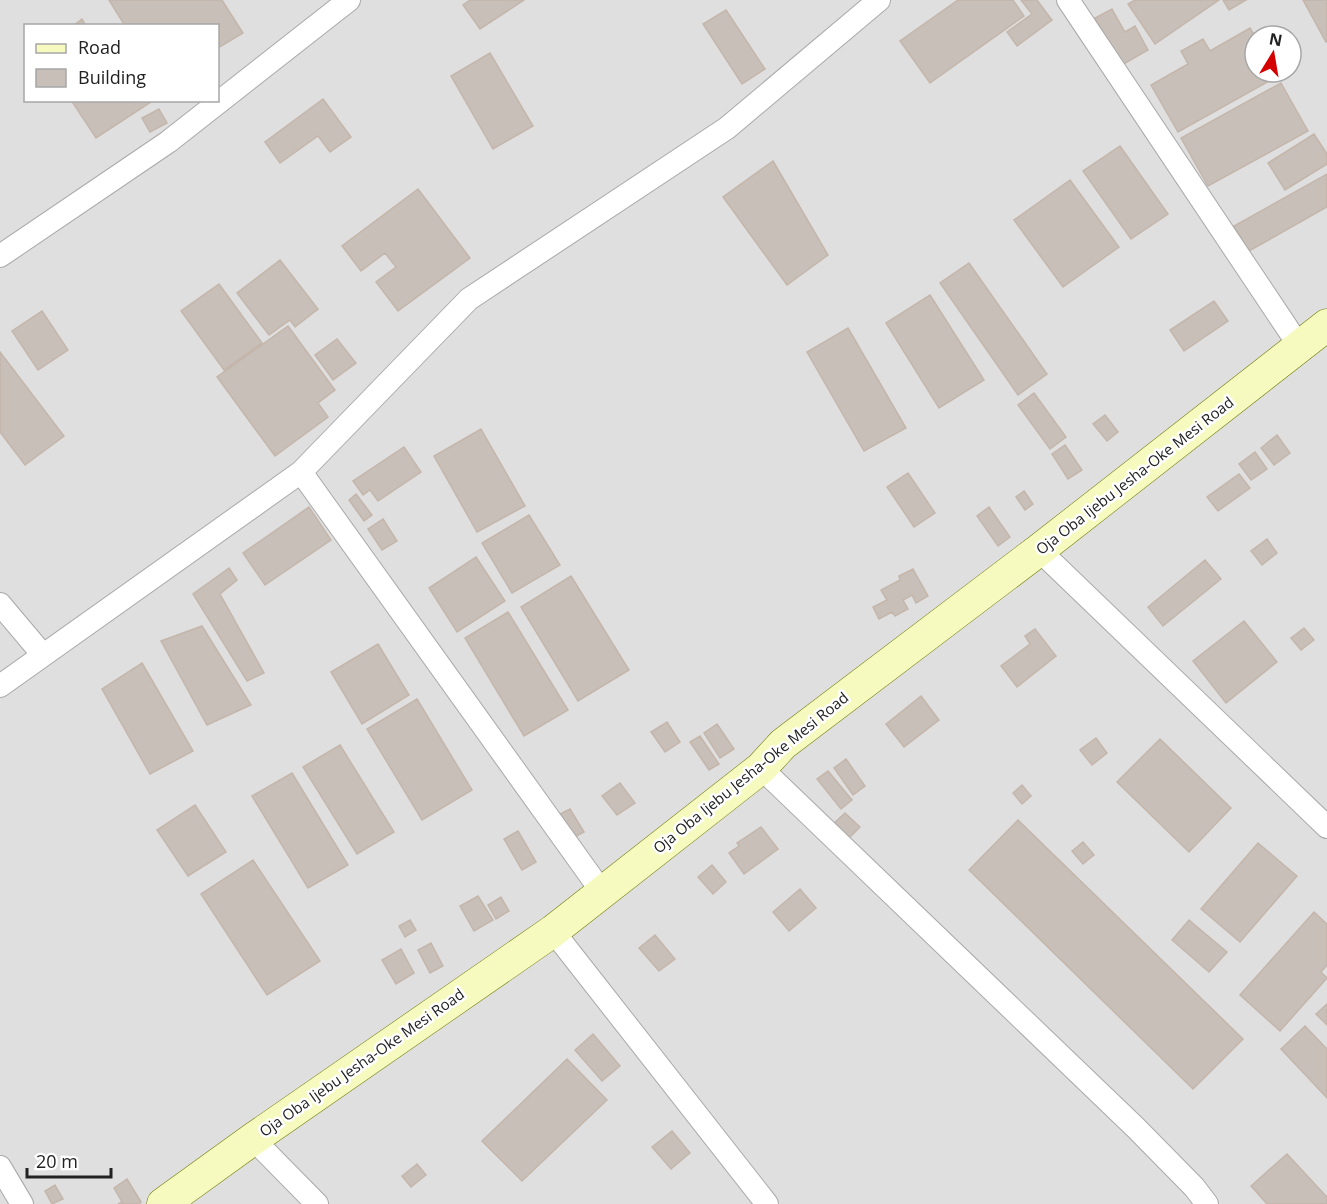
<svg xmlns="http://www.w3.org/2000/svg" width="1327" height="1204" viewBox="0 0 1327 1204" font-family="'Open Sans',sans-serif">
<rect width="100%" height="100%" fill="#f2efe9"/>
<path fill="#e0dfdf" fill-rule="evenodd" d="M 0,0 L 1327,0 L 1327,1204 L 0,1204 ZM 26,26 L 218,26 L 218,100 L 26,100 ZM 1255,36 L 1291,36 L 1291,72 L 1255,72 Z"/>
<path fill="#c7bfb8" stroke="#c4b6ab" stroke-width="1.5" d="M 109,0 L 222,0 L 243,33 L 218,48 L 218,26 L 125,26 Z
M 470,0 L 524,0 L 480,29 L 463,5 Z
M 958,0 L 1013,0 L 1024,16 L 930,83 L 900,41 Z
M 1021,0 L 1037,0 L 1052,20 L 1017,46 L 1007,32 L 1032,14 Z
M 1135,0 L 1219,0 L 1155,44 L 1128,4 Z
M 1223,0 L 1246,0 L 1229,10 Z
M 1303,0 L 1327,0 L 1327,41 L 1326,42 Z
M 1112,9 L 1125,32 L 1135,26 L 1148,50 L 1122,65 L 1095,18 Z
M 726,10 L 765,69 L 742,84 L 703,24 Z
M 82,19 L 86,26 L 73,26 Z
M 1250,28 L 1255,36 L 1255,72 L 1276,72 L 1278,76 L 1178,132 L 1151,85 L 1188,64 L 1181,51 L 1203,39 L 1210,51 Z
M 490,53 L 533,126 L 493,149 L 451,76 Z
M 1281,83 L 1308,131 L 1208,186 L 1181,138 Z
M 323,99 L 351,137 L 330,152 L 318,136 L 280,163 L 265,142 Z
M 71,100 L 154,100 L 96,138 Z
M 159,109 L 167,123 L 150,132 L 142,118 Z
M 1314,134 L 1327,154 L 1327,164 L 1285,190 L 1268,163 Z
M 1120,146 L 1168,214 L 1131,239 L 1083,171 Z
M 773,161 L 828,255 L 787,285 L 723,197 Z
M 1327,174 L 1327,207 L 1249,251 L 1234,226 Z
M 1070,180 L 1119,247 L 1063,287 L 1014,220 Z
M 418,189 L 470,258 L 398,311 L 376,282 L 396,267 L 385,253 L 361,271 L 342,246 Z
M 280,260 L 318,309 L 295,327 L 290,320 L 269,335 L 237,293 Z
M 969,263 L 1047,374 L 1018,395 L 940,283 Z
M 219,284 L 262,343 L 224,370 L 181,311 Z
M 930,295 L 984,380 L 939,408 L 886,323 Z
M 1214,301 L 1228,321 L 1184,351 L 1170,330 Z
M 42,311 L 68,350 L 38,370 L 12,331 Z
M 288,326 L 335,390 L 318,403 L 328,417 L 275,456 L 217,377 Z
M 848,328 L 906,428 L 864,451 L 807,352 Z
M 337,339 L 356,363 L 333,380 L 315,355 Z
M 0,352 L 64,436 L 25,465 L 0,432 Z
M 1034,393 L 1066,437 L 1050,449 L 1018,405 Z
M 1105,415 L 1118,432 L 1107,441 L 1093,424 Z
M 481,429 L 525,506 L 477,532 L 434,456 Z
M 1277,435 L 1290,453 L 1274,465 L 1261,448 Z
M 1065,445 L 1082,470 L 1068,479 L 1052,454 Z
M 404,447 L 421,472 L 378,501 L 370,490 L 363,495 L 353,481 Z
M 1255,452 L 1267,469 L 1251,480 L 1239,464 Z
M 908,473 L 935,513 L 914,527 L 887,487 Z
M 1239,474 L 1250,488 L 1218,511 L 1207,497 Z
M 1024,491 L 1033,504 L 1025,510 L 1016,497 Z
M 356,494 L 372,515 L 364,521 L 349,500 Z
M 309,507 L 331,540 L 265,585 L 243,553 Z
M 989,507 L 1010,537 L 998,546 L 977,516 Z
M 529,515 L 560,565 L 512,593 L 482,543 Z
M 383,519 L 397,541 L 382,550 L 368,529 Z
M 1267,539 L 1277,553 L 1262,565 L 1251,551 Z
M 476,557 L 505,601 L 457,632 L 429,588 Z
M 1205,560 L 1221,579 L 1163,626 L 1148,607 Z
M 229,568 L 237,580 L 220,594 L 264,673 L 247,681 L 193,594 Z
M 913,569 L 928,596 L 916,603 L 912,595 L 903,600 L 908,609 L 895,616 L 892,612 L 879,619 L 873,607 L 887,600 L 881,590 L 900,580 L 899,576 Z
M 571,576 L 629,670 L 578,701 L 521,607 Z
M 508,612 L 568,710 L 524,736 L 465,638 Z
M 1244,621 L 1277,662 L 1226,703 L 1193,661 Z
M 202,626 L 251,705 L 207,725 L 161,641 Z
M 1304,628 L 1314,640 L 1301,650 L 1291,638 Z
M 1035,629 L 1056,656 L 1017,687 L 1001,666 L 1030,644 L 1025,636 Z
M 378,644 L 409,695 L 362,724 L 331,672 Z
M 142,663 L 193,751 L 150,774 L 102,689 Z
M 921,696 L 939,720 L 904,747 L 886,724 Z
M 417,699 L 472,790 L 422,820 L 367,729 Z
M 667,722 L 680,742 L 665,752 L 651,732 Z
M 717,724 L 734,749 L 720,758 L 704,733 Z
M 700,736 L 719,764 L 709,770 L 690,742 Z
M 1096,738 L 1107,753 L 1092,765 L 1080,750 Z
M 1160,739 L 1231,808 L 1189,852 L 1117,782 Z
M 340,745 L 394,832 L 357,854 L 303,767 Z
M 846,759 L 865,786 L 853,795 L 834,768 Z
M 828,771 L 852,800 L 841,809 L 817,779 Z
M 292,773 L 348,865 L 308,888 L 252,796 Z
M 620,783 L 635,803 L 617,815 L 602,796 Z
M 1022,785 L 1031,796 L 1022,804 L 1013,793 Z
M 195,805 L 226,852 L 188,876 L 157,830 Z
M 570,809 L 584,832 L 573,838 L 560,814 Z
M 845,813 L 860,827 L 846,841 L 831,826 Z
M 1018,820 L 1243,1039 L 1193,1089 L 969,870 Z
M 761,827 L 778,849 L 744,874 L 729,853 L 739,846 L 737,843 Z
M 518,831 L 536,862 L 522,870 L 504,839 Z
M 1083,842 L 1094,855 L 1083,864 L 1072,851 Z
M 1258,843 L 1297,876 L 1240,942 L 1201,909 Z
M 253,860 L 320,961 L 267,995 L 201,894 Z
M 712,865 L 726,882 L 713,894 L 698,877 Z
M 800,889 L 816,908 L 789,931 L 773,912 Z
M 478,896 L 493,920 L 474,931 L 460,906 Z
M 501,897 L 509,911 L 496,919 L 488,905 Z
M 1314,912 L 1327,924 L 1327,965 L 1321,972 L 1327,978 L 1280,1031 L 1240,995 Z
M 410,920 L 416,930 L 405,937 L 399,926 Z
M 1189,920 L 1227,952 L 1209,972 L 1172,940 Z
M 655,935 L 675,959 L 659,971 L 639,948 Z
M 431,943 L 443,966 L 430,973 L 418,950 Z
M 401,949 L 414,973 L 396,984 L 382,960 Z
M 1327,1004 L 1327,1025 L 1316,1014 Z
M 1305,1026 L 1327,1049 L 1327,1098 L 1281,1049 Z
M 593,1034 L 620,1066 L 602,1081 L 575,1050 Z
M 567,1059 L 607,1100 L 522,1181 L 482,1141 Z
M 672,1131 L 690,1153 L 671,1169 L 652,1147 Z
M 1287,1154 L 1327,1197 L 1327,1204 L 1267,1204 L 1251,1186 Z
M 417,1164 L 426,1175 L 411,1187 L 402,1176 Z
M 127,1179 L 141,1202 L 139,1204 L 118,1204 L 122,1202 L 114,1188 Z
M 55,1185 L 63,1199 L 52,1204 L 45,1191 Z"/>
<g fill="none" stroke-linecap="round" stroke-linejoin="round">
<defs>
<path id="street" d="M 1068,0 L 1300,347
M 0,256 L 168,142 L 349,0
M 301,472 L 602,892
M 1039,550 L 1327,827
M 0,604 L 43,655
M 0,686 L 301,472 L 469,299 L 727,128 L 879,0
M 761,768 L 1136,1128 L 1194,1187 L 1207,1204
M 553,931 L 767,1204
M 253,1139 L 317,1204
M 0,1167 L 22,1204"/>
<path id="secondary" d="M 163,1204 L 253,1139 L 553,931 L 761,768 L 783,744 L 1039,550 L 1327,325"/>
</defs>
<use href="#street" stroke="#a9a9a9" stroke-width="24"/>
<use href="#secondary" stroke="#707d05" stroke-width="33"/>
<use href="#street" stroke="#fff" stroke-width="22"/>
<use href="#secondary" stroke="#f7fabf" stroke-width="32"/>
</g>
<g text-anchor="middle" stroke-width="5" stroke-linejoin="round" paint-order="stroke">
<g font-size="15" fill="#222" stroke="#fff">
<text transform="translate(1135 476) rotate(-38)" y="5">Oja Oba Ijebu Jesha-Oke Mesi Road</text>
<text transform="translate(751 773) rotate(-39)" y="5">Oja Oba Ijebu Jesha-Oke Mesi Road</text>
<text transform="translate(362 1063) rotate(-35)" y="5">Oja Oba Ijebu Jesha-Oke Mesi Road</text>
</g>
</g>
<rect x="24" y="24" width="195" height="78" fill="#ffffff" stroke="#a7a7a7" stroke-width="1.5"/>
<rect x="36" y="44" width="30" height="9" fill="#f7fabf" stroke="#a7a7a7" stroke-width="1.5"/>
<text x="78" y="54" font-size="18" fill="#222222">Road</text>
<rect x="36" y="69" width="30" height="18" fill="#c7bfb8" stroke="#a7a7a7" stroke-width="1.5"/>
<text x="78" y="84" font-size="18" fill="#222222">Building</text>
<g transform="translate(1273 54) rotate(11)"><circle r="28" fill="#ffffff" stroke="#a7a7a7" stroke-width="1.5"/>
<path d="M0-4.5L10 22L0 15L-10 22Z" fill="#d40000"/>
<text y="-9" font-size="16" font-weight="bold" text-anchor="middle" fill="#222222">N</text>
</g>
<path d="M27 1168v9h84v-9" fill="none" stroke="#222222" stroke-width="3"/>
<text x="36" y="1168" font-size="18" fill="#222222" stroke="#ffffff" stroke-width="4.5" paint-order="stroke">20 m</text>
</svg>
